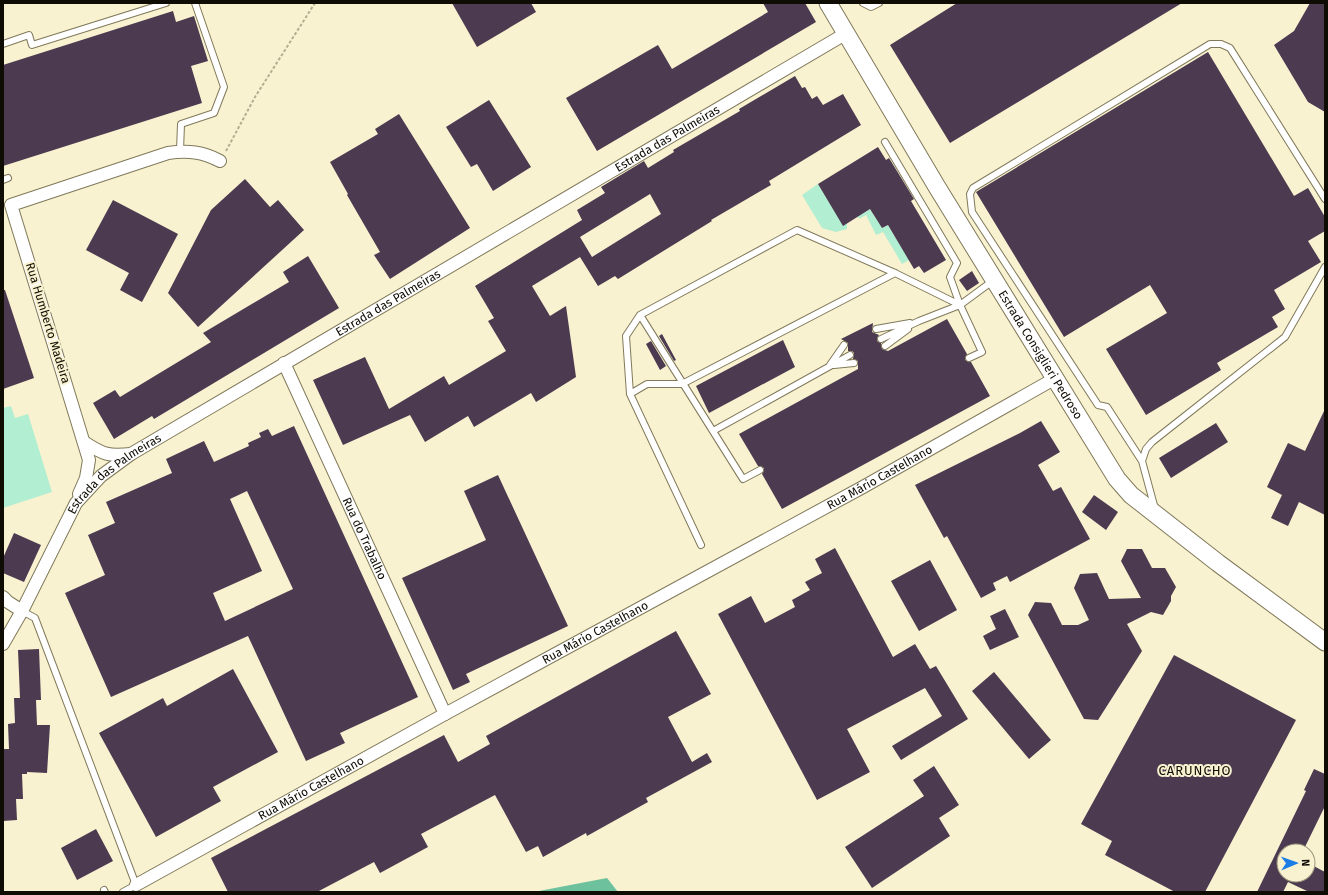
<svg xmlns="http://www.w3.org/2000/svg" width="1328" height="895" viewBox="0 0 1328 895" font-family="'Fira Sans',sans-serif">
<rect width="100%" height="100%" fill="#f9f2d0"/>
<path fill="#b2eed1" d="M 818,184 L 843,225 L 847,223 L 847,229 L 836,232 L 822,228 L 802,195 Z
M 870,209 L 882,228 L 888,225 L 909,260 L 902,264 L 883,232 L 876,235 L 866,215 L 859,219 L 858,216 Z
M 11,406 L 15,418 L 28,414 L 52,492 L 3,508 L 3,408 Z"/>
<path fill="#6dc19c" d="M 607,878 L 618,892 L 538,892 L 539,891 Z"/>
<path fill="#4b3a50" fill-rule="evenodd" d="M 452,3 L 531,3 L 536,12 L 477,47 Z
M 763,3 L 805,3 L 816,22 L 597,151 L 566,98 L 658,45 L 672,69 L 768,12 Z
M 957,3 L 1182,3 L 950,143 L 890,45 Z
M 1310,3 L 1325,3 L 1325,112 L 1308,102 L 1274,45 L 1294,31 Z
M 173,11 L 176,22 L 194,16 L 208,61 L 191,66 L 202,103 L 3,166 L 3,65 Z
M 1208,52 L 1294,196 L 1308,188 L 1325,217 L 1325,231 L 1308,241 L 1321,262 L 1274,290 L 1285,309 L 1272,317 L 1278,327 L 1217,363 L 1221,370 L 1146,415 L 1106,349 L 1167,313 L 1150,285 L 1064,337 L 976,192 Z
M 795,76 L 802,88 L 805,87 L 812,99 L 817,96 L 823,105 L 843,94 L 861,125 L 769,181 L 771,185 L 711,220 L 712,221 L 618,279 L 615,276 L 598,286 L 580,257 L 532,286 L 550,316 L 566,306 L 576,377 L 536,402 L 531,393 L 474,427 L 468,416 L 425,442 L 410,415 L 343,445 L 313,380 L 365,357 L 389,409 L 444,376 L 449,385 L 506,351 L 488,321 L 494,318 L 475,286 L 582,220 L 577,210 L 605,193 L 601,187 L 644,161 L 648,168 L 674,152 L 673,150 L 740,111 L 739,109 ZM 650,194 L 661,214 L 592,257 L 580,237 Z
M 489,100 L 531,167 L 493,191 L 477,164 L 471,167 L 446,127 Z
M 399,114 L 470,228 L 390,279 L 374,255 L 380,252 L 347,195 L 348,194 L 330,162 L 378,134 L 375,129 Z
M 878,147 L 886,160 L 889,158 L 914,199 L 911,201 L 946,260 L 924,273 L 919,266 L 914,269 L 888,225 L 882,228 L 870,209 L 843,226 L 818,184 Z
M 245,179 L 270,207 L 278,200 L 304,230 L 198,327 L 168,293 L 211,210 Z
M 113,200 L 178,234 L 142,302 L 120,290 L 129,273 L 86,250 Z
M 308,256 L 339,308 L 154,419 L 152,416 L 114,439 L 93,403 L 115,390 L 120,397 L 211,342 L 203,333 L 289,282 L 283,272 Z
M 972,271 L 979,283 L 967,291 L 959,280 Z
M 3,290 L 5,290 L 34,378 L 3,389 Z
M 947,319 L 967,354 L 965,360 L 971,362 L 990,396 L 782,509 L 762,474 L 764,471 L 764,468 L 758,466 L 739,434 L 858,369 L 858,361 L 853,359 L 854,353 L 852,351 L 848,351 L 848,343 L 841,339 L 873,323 L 872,332 L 879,335 L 877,338 L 877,341 L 881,343 L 882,349 L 888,351 Z
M 662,334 L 676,360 L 674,361 L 659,336 Z
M 783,340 L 795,367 L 709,413 L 696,386 Z
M 651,341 L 666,366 L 660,370 L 646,344 Z
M 1325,409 L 1325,515 L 1299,502 L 1288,526 L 1271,518 L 1282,495 L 1267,487 L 1288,443 L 1305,451 Z
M 1041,421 L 1060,452 L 1038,465 L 1053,491 L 1061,487 L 1090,539 L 1010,582 L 1007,576 L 993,583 L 996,590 L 981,598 L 947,536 L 944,538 L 915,485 L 1020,433 Z
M 1216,423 L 1228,442 L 1171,478 L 1159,458 Z
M 294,426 L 418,697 L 340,733 L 345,743 L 306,761 L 248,636 L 111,697 L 65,593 L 105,575 L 88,535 L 115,523 L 106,502 L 172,473 L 166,459 L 204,441 L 214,462 L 249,446 L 248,443 L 261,437 L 259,433 L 268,429 L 272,436 ZM 247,491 L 293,589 L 225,621 L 213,593 L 262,571 L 230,499 Z
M 498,475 L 568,626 L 466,674 L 470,682 L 453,690 L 402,578 L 486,540 L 464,491 Z
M 1094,495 L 1118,512 L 1106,530 L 1082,512 Z
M 14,533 L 41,545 L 24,582 L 3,573 L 3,558 Z
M 835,548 L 893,657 L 915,644 L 930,669 L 936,666 L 968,719 L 901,760 L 892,746 L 942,716 L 925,688 L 847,729 L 870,772 L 817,800 L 718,614 L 751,596 L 765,623 L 795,607 L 792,600 L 810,590 L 805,582 L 822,573 L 815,559 Z
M 1127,549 L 1142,549 L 1152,568 L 1165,568 L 1176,587 L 1171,596 L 1171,601 L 1163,615 L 1151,612 L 1127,624 L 1142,651 L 1098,720 L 1084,719 L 1028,615 L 1035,602 L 1051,603 L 1062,625 L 1078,625 L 1089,620 L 1074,588 L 1080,574 L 1097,573 L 1109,599 L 1141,598 L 1121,561 Z
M 930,560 L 957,610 L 919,631 L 891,581 Z
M 1005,609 L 1019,637 L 990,650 L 983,636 L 996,629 L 990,616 Z
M 676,631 L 711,694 L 668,717 L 692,762 L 707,753 L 712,762 L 646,798 L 648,802 L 587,836 L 586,833 L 543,857 L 538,846 L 526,852 L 495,795 L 421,834 L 428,847 L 380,873 L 374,862 L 317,892 L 228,892 L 211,858 L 444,735 L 458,762 L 490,744 L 486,736 Z
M 39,649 L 41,700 L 36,700 L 37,725 L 50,725 L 47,773 L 27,772 L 27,774 L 22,774 L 23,799 L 16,799 L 17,820 L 3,821 L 3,749 L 9,749 L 8,724 L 15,723 L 14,698 L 20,698 L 18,650 Z
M 1174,655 L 1296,720 L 1205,892 L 1175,892 L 1105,855 L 1112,841 L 1081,824 Z
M 233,669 L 278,752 L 213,787 L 221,801 L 156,837 L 99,733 L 163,698 L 167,706 Z
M 994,672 L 1051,740 L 1029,759 L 972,691 Z
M 934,766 L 959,805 L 939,818 L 950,836 L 872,888 L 845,847 L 924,796 L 913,780 Z
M 1314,769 L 1325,774 L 1325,806 L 1303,851 L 1284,851 L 1284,875 L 1308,875 L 1308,863 L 1325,872 L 1325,892 L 1309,892 L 1288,882 L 1283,892 L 1257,892 L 1306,791 L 1304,790 Z
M 96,829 L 113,861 L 77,880 L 61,848 Z"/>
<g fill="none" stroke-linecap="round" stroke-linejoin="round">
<defs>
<path id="lane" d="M 863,3 L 871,7 L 879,3
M 3,44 L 29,35 L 32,45 L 166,3
M 885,142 L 957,263 L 950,277 L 960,305 L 982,352 L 969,358
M 180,151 L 181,124 L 214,113 L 224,87 L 195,3
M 3,180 L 8,178
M 640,315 L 743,479 L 760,470
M 876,329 L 910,323
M 881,339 L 919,321 L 960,305 L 994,280
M 885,346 L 908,329
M 830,365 L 844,345
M 834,365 L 854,363
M 630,394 L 647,384 L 682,384 L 895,273
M 713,431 L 850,355
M 1142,461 L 1146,449 L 1152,442 L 1285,337 L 1325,267
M 1155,509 L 1142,461 L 1107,407 L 1098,405 L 972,212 L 970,194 L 973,188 L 1210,44 L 1221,44 L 1230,48 L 1325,199
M 701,545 L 630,394 L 626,336 L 640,315 L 797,230 L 895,273 L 960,305
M 22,611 L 35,618 L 136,885 L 123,892
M 104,890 L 105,892"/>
<g id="street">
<path id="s1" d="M 284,363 L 445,714"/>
<path d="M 84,442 C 104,455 108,456 131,454"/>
<path d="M 79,494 L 86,478 L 89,460 L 11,205 L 168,153 C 188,150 203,152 220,161"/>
<path d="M 3,597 L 8,602 L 22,611"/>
<path id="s2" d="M 3,644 L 22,611 L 76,503 L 101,476 L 131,454 L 845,34"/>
<path id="s3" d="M 136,885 L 445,714 L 863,487 L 1054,379"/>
</g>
<g id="secondary">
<path id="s4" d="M 828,3 L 937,187 L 1117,479 L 1131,495 L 1218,563 L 1325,642"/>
</g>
</defs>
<use href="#lane" stroke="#80795b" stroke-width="8"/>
<use href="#street" stroke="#80795b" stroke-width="14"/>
<use href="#secondary" stroke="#80795b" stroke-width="19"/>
<path stroke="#b3ad92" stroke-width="2" stroke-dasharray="3 2" stroke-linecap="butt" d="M 226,151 L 255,97 L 315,3"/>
<use href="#lane" stroke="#fff" stroke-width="6"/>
<use href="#street" stroke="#fff" stroke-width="12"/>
<use href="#secondary" stroke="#fff" stroke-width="17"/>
</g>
<g text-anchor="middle" stroke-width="4" stroke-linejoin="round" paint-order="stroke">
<g font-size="12" fill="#0f0c03" stroke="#f9f2d0">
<text dy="4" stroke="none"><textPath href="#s2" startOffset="855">Estrada das Palmeiras</textPath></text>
<text dy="4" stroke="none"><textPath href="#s2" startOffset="531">Estrada das Palmeiras</textPath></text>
<text transform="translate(48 323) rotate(73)" y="4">Rua Humberto Madeira</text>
<text dy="4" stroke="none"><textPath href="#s4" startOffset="411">Estrada Consiglieri Pedroso</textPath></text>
<text dy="4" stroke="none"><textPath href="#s2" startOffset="207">Estrada das Palmeiras</textPath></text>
<text dy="4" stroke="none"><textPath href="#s3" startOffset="848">Rua Mário Castelhano</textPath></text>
<text dy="4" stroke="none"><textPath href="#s1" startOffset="193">Rua do Trabalho</textPath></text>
<text dy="4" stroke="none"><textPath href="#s3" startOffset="524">Rua Mário Castelhano</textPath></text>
<text dy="4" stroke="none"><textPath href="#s3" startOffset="200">Rua Mário Castelhano</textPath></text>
</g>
<g font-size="13" letter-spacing="1" fill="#0f0c03" stroke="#f9f2d0">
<text x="1195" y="775">CARUNCHO</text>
</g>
</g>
<rect width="1328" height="895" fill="none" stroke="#0f0c03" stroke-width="8"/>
<g transform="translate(1296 863) rotate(88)"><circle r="19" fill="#f9f2d0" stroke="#9b967e"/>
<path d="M0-3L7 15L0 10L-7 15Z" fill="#1b7ee7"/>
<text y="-6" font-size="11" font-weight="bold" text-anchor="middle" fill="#0f0c03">N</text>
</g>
</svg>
